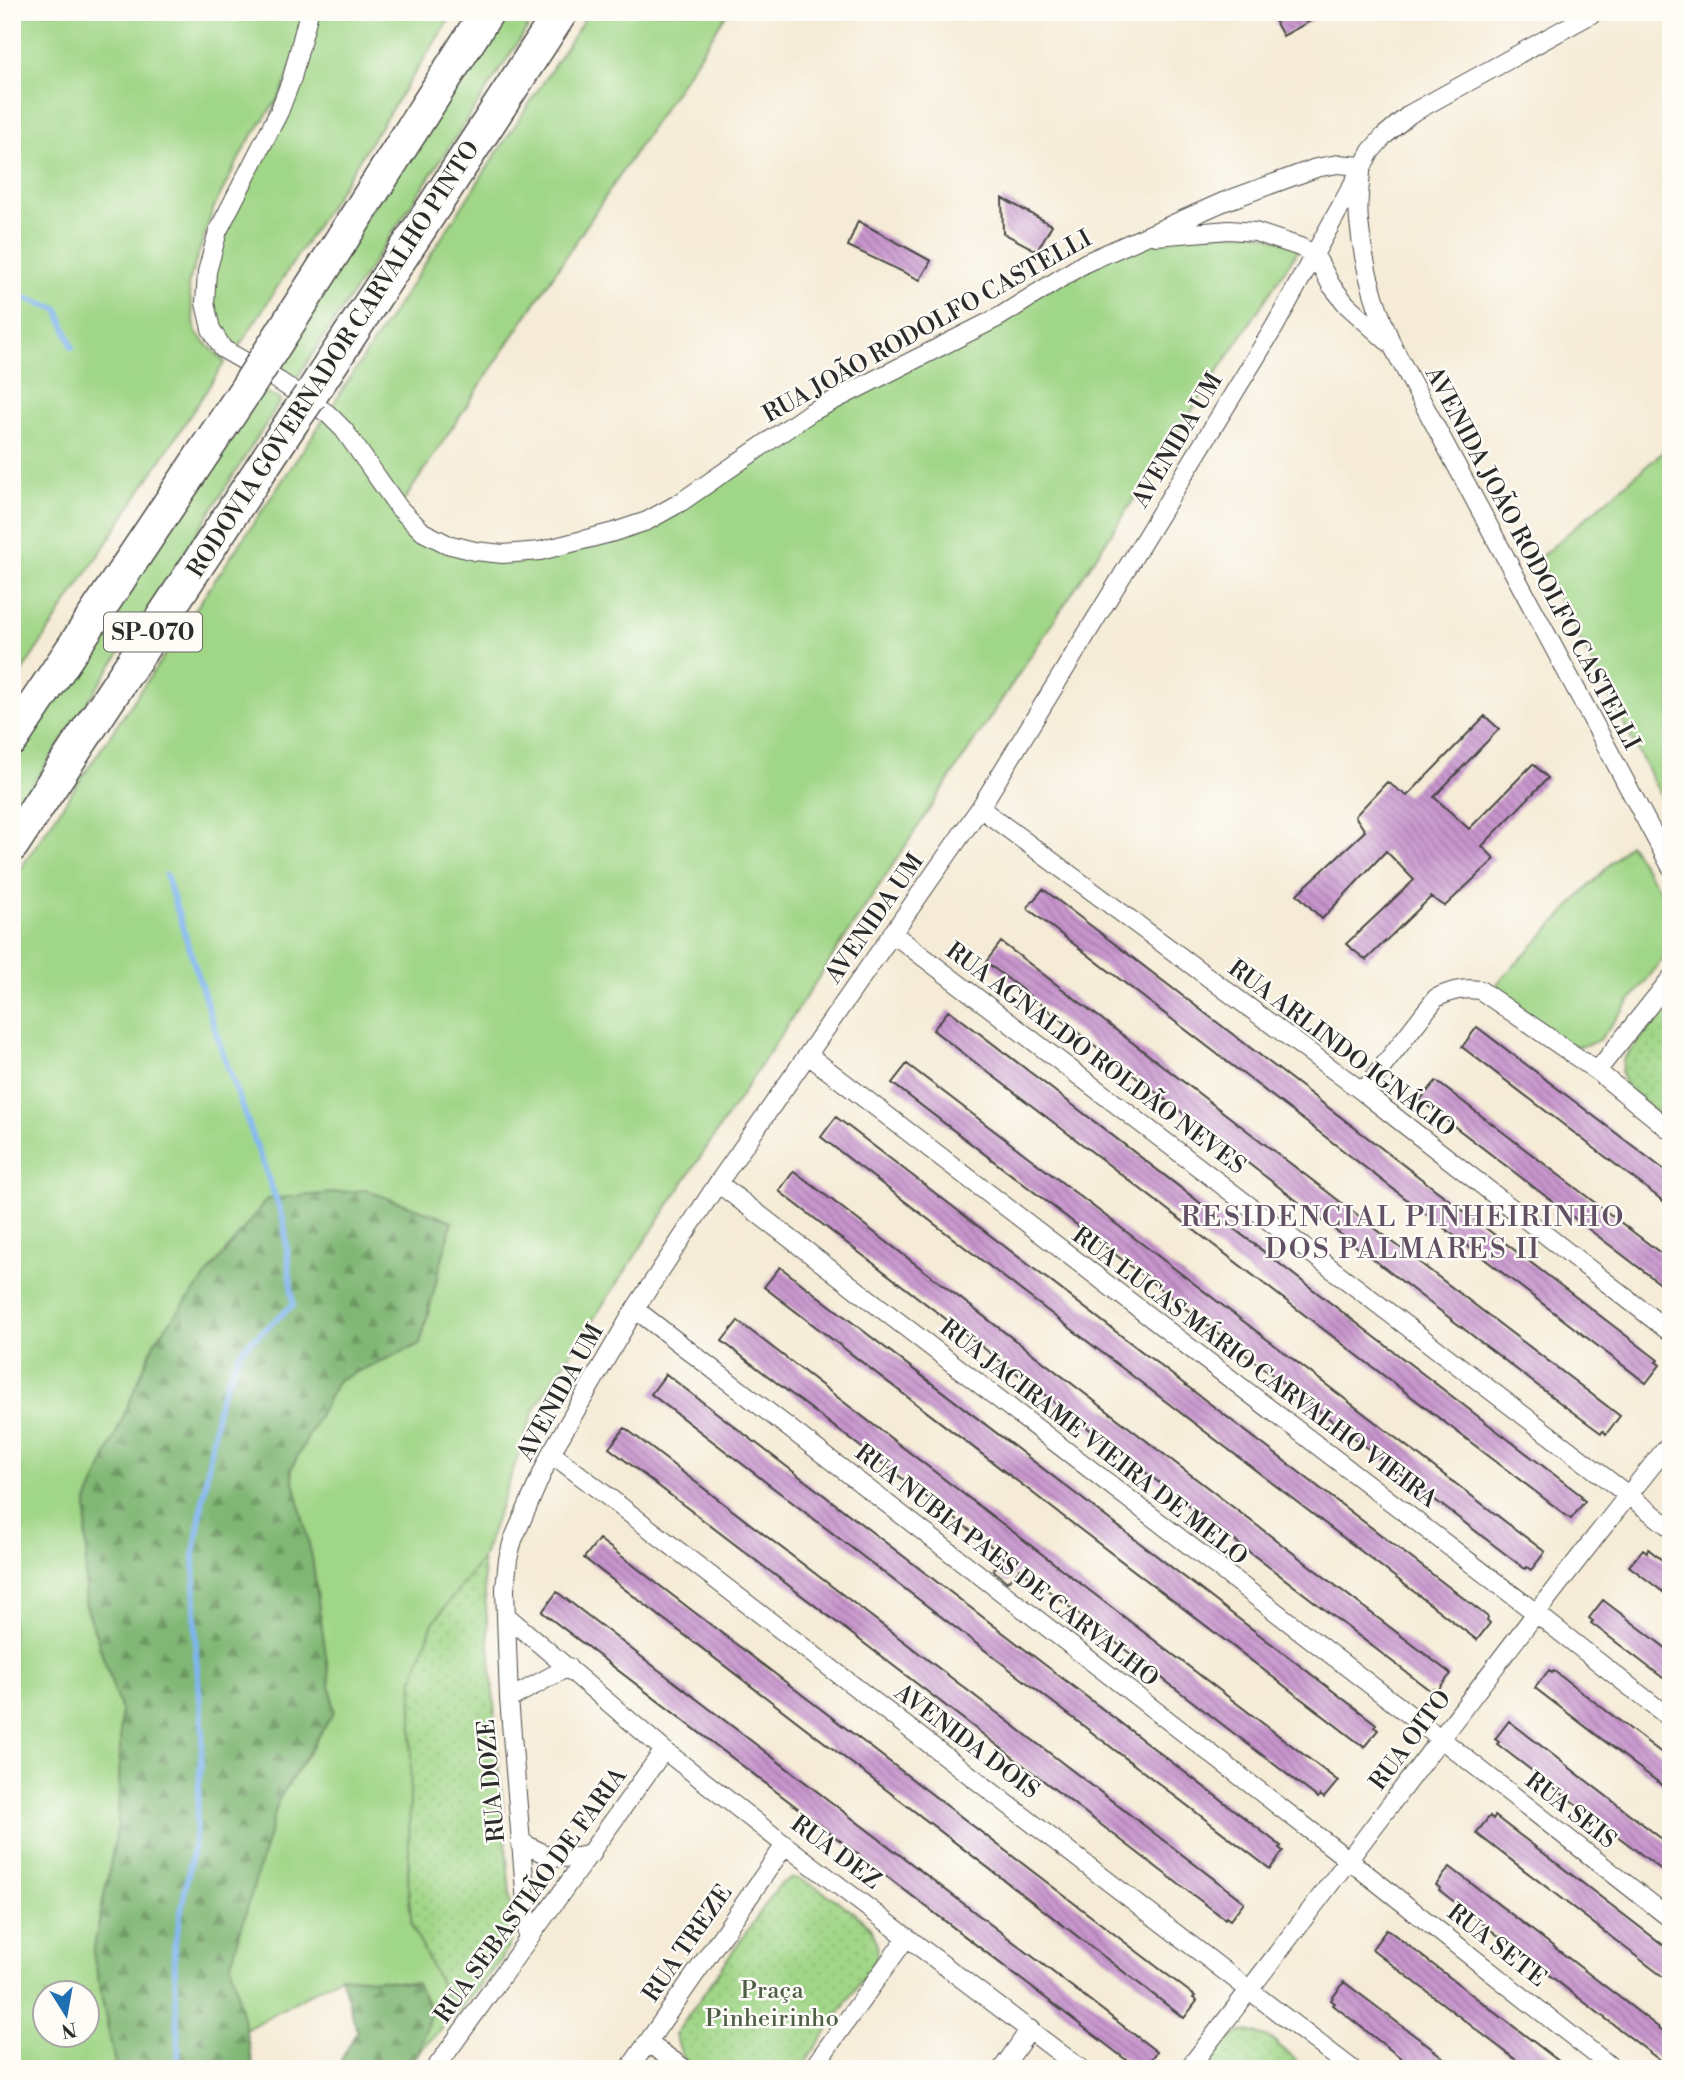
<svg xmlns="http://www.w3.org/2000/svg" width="1683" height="2081" viewBox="0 0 1683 2081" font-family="'Libre Bodoni',serif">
<defs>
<pattern id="forest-firs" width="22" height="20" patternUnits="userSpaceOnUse" patternTransform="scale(1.75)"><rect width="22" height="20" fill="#80b774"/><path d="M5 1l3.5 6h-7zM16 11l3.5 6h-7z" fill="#69955f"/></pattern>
<pattern id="park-dots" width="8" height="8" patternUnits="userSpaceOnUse" patternTransform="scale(1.75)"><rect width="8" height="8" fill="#a0d687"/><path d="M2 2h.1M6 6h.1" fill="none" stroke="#8ab875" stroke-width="1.8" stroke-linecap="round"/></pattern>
<pattern id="building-back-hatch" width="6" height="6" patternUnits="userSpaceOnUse" patternTransform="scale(1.75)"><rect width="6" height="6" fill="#c895ce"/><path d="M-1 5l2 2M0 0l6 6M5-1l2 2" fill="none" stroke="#a37aa7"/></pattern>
</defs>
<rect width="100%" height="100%" fill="#fdfcf7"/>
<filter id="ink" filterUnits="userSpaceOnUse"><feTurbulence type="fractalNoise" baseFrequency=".0143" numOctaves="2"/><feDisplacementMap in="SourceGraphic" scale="14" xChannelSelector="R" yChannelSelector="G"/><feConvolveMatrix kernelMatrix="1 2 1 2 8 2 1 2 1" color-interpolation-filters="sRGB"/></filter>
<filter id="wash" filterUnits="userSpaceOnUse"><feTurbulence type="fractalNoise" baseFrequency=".00686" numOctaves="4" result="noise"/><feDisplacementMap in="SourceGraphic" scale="28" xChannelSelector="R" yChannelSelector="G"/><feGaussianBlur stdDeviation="1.57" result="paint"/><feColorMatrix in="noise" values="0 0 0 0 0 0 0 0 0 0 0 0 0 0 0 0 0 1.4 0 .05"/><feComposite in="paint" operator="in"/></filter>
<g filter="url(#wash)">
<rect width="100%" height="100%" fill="#f5ebd6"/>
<path fill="#a0d687" stroke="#668059" stroke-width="2" fill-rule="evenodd" d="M 12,12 L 309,12 L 292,78 L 246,145 L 214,207 L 188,285 L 196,333 L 225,362 L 12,687 Z
M 313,12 L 454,12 L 238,348 L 228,346 L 212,312 L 211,273 Z
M 499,12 L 538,12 L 295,381 L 270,365 Z
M 589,12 L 728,12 L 399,508 L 423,532 L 539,560 L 609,542 L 681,502 L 775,438 L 1146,235 L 1255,232 L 1300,247 L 535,1408 L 482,1559 L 433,1623 L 413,1679 L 408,1888 L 412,1926 L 455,2014 L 419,2052 L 431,2011 L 341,1976 L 245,2030 L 230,1964 L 279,1799 L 334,1712 L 310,1550 L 291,1469 L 338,1380 L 420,1344 L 452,1222 L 365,1190 L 85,1602 L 121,1711 L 118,1825 L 93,1953 L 116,2069 L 12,2069 L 12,881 L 311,438 ZM 46,1994 L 88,1994 L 88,2036 L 46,2036 Z
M 255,387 L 281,400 L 142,620 L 12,816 L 12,754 Z
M 1671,445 L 1671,815 L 1538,559 Z
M 1629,844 L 1671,907 L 1671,949 L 1600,1039 C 1587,1047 1577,1048 1564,1043 L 1494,987 Z"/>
<path fill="url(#forest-firs)" stroke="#567150" stroke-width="2" d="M 365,1190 L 452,1221 L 420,1344 L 338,1380 L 291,1469 L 312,1557 L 334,1712 L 279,1799 L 231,1964 L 254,2069 L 116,2069 L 93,1953 L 118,1825 L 121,1711 L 85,1602 L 87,1502 L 155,1341 L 267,1199 Z
M 341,1976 L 417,1983 L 431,2011 L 419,2052 L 407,2069 L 336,2069 L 357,2031 Z"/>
<path fill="url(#park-dots)" stroke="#668059" stroke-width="2" d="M 1671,1001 L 1671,1127 L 1624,1084 L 1621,1072 L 1623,1060 Z
M 482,1559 L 512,1919 L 511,1940 L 502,1959 L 455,2014 L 412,1926 L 408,1888 L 413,1679 L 433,1623 Z
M 793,1878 C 809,1879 864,1917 872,1931 C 878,1940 878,1949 876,1959 L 801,2069 L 695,2069 L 683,2058 L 675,2035 L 777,1888 L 782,1883 Z
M 1243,2031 C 1269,2031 1287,2053 1306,2069 L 1202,2069 L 1224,2042 Z"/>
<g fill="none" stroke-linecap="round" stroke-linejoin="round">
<path stroke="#7fb5ee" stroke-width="6" d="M 12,294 L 58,309 L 72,347
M 166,875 L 222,1051 L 284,1221 L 293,1305 L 241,1350 L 219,1401 L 194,1554 L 196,1656 L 203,1732 L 195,1838 L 174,1948 L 179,2069"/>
</g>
<g id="blocks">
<path fill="url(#building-back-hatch)" d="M 1270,12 L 1327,12 L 1283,36 Z
M 1002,198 L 1052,225 L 1037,251 L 1003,233 Z
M 858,221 L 931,261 L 920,280 L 848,246 Z
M 1485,716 L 1499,729 L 1434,797 L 1469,829 L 1533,764 L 1548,778 L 1482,846 L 1495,859 L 1445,906 L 1431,897 L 1366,960 L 1346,944 L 1414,880 L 1386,851 L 1322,919 L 1297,894 L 1365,831 L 1355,816 L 1387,782 L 1407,796 Z
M 1043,889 L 1658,1360 L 1656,1362 L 1660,1365 L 1646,1383 L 1027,908 Z
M 1001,942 L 1620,1416 L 1606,1434 L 1603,1431 L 1601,1433 L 1563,1405 L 986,962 Z
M 949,1010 L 1582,1496 L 1581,1498 L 1585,1501 L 1571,1519 L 933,1030 Z
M 1477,1027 L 1671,1175 L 1671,1207 L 1462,1047 Z
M 907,1064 L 1545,1552 L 1531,1570 L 1527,1567 L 1525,1569 L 892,1083 Z
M 1436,1081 L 1671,1261 L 1671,1292 L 1420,1100 Z
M 836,1117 L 1488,1617 L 1487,1620 L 1490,1623 L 1477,1640 L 821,1137 Z
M 794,1171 L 1451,1674 L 1437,1691 L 1433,1688 L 1431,1691 L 1415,1679 L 779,1191 Z
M 780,1267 L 1376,1724 L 1374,1727 L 1378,1730 L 1364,1747 L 764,1287 Z
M 738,1321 L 1338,1781 L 1324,1798 L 1320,1795 L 1318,1798 L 1020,1569 L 1007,1582 L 993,1570 L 1005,1557 L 722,1341 Z
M 666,1374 L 1281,1846 L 1279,1848 L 1283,1851 L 1270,1869 L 651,1394 Z
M 625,1428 L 1244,1902 L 1230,1920 L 1226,1917 L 1225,1919 L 1181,1886 L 609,1448 Z
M 599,1539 L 1195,1996 L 1193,1998 L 1197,2001 L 1184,2018 L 584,1558 Z
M 1643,1549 L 1647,1552 L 1648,1549 L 1671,1567 L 1671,1598 L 1629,1566 Z
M 557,1592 L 1157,2052 L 1144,2069 L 1138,2069 L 542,1612 Z
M 1603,1600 L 1671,1652 L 1671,1684 L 1591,1623 L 1593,1621 L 1589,1618 Z
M 1549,1670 L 1552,1673 L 1554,1671 L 1671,1760 L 1671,1792 L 1535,1688 Z
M 1509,1721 L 1671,1846 L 1671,1877 L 1497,1744 L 1499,1742 L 1495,1739 Z
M 1490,1816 L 1493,1819 L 1495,1816 L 1671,1951 L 1671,1983 L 1476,1833 Z
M 1450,1867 L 1671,2037 L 1671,2069 L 1439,1890 L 1440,1888 L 1436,1885 Z
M 1387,1929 L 1431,1963 L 1569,2069 L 1528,2069 L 1473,2027 L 1372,1949 Z
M 1344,1982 L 1435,2051 L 1457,2069 L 1415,2069 L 1333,2005 L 1335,2003 L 1331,2000 Z"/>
</g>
</g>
<g filter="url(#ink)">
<use href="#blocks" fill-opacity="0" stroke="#494845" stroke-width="2"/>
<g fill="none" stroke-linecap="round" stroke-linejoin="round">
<defs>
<path id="minor" d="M 309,12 L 292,78 L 279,112 L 218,231 L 207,272 L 205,303 L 211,329 L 223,349 L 279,381 L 328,414 L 344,430 L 399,508 L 423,532 L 447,544 L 475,551 L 503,554 L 540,551 L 614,532 L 647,521 L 681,502 L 811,412 L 999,317 L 1085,263 L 1223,202 L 1316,168 L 1338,164 L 1361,166
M 1361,172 C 1360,188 1357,205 1359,221 C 1363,266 1375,306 1393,347 L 1671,867
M 1156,236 L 1229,230 L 1255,232 L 1300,247 L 1315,255 L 1331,285 L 1347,305 L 1387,341
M 980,808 L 1363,1092 L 1671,1333
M 892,933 L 1671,1528
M 808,1055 L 1536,1613 L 1671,1719
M 1597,1071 L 1671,978
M 1363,1092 L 1436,998 C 1452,990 1463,988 1480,990 L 1597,1071 L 1671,1131
M 718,1183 L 1441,1739 L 1671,1919
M 635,1309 L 1350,1861 L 1614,2069
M 551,1453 L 1352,2069
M 508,1617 L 664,1750 L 785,1845 L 1081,2069
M 509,1699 L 568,1667
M 520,1841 C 549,1858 559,1862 592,1854
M 527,1941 L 526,1902 L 509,1699 L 505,1589 L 508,1559 L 513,1540 L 551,1453 L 635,1309 L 718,1183 L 980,808 L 1275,326 L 1371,151 L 1384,136 L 1410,114 L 1595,12
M 648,2043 L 685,2069
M 435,2069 L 664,1750
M 629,2069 L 785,1845
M 812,2069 L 907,1937
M 1002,2069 L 1030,2029
M 1188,2069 C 1351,1861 1505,1647 1671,1442"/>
<path id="motorway" d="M 263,363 L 487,12
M 310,396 L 561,12
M 12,739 L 247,388
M 12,845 L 294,419"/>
</defs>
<use href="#minor" stroke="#494845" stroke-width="20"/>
<use href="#motorway" stroke="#494845" stroke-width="36"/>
<use href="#minor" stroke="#fff" stroke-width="18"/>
<use href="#motorway" stroke="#fff" stroke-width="33"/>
<defs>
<path id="motorway-bridge" d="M 247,388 L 263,363
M 294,419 L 310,396"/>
</defs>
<use href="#motorway-bridge" stroke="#494845" stroke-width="36" stroke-linecap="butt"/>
<use href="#motorway-bridge" stroke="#fff" stroke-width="33"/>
</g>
</g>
<g text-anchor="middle" stroke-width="5" stroke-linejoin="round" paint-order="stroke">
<rect fill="#fdfcf7" stroke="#6a6a68" stroke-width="2" x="104" y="612.5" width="98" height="39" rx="5"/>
<g font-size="23" font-weight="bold" fill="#2b2b2b">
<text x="153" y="640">SP-070</text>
</g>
<g font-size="24" fill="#2b2b2b" stroke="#fdfcf7">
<text transform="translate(927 326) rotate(-29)" y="8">RUA JOÃO RODOLFO CASTELLI</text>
<text transform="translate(333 359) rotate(-57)" y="8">RODOVIA GOVERNADOR CARVALHO PINTO</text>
<text transform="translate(1177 440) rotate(-59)" y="8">AVENIDA UM</text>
<text transform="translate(1533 558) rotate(62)" y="8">AVENIDA JOÃO RODOLFO CASTELLI</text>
<text transform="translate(874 918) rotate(-55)" y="8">AVENIDA UM</text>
<text transform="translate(1342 1048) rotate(37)" y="8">RUA ARLINDO IGNÁCIO</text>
<text transform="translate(1096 1058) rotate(37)" y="8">RUA AGNALDO ROLDÃO NEVES</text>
<text transform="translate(1255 1367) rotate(37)" y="8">RUA LUCAS MÁRIO CARVALHO VIEIRA</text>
<text transform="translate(560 1392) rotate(-61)" y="8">AVENIDA UM</text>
<text transform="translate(1094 1442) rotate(38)" y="8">RUA JACIRAME VIEIRA DE MELO</text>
<text transform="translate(1007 1565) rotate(38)" y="8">RUA NUBIA PAES DE CARVALHO</text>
<text transform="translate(1410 1740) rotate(-53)" y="8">RUA OITO</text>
<text transform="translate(967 1741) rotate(37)" y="8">AVENIDA DOIS</text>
<text transform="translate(491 1781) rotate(-95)" y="8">RUA DOZE</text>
<text transform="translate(1571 1810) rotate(38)" y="8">RUA SEIS</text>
<text transform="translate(836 1852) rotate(37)" y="8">RUA DEZ</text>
<text transform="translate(530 1895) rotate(-54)" y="8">RUA SEBASTIÃO DE FARIA</text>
<text transform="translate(687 1943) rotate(-55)" y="8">RUA TREZE</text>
<text transform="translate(1497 1945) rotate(38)" y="8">RUA SETE</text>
</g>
<g font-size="24" fill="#4e5e47" stroke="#fdfcf7">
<text x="772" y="1998">Praça<tspan x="772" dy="28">Pinheirinho</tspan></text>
</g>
<g font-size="28" letter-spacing="2" fill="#625064" stroke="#fdfcf7">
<text x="1403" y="1226">RESIDENCIAL PINHEIRINHO<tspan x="1403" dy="32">DOS PALMARES II</tspan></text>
</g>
</g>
<rect width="1683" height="2081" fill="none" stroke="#fdfcf7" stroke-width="42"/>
<g transform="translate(66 2014) rotate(169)"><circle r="33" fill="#fdfcf7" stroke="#a9a8a5" stroke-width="2"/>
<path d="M0-5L12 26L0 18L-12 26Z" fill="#1f6fb2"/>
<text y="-10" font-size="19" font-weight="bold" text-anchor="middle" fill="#2b2b2b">N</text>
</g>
</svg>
